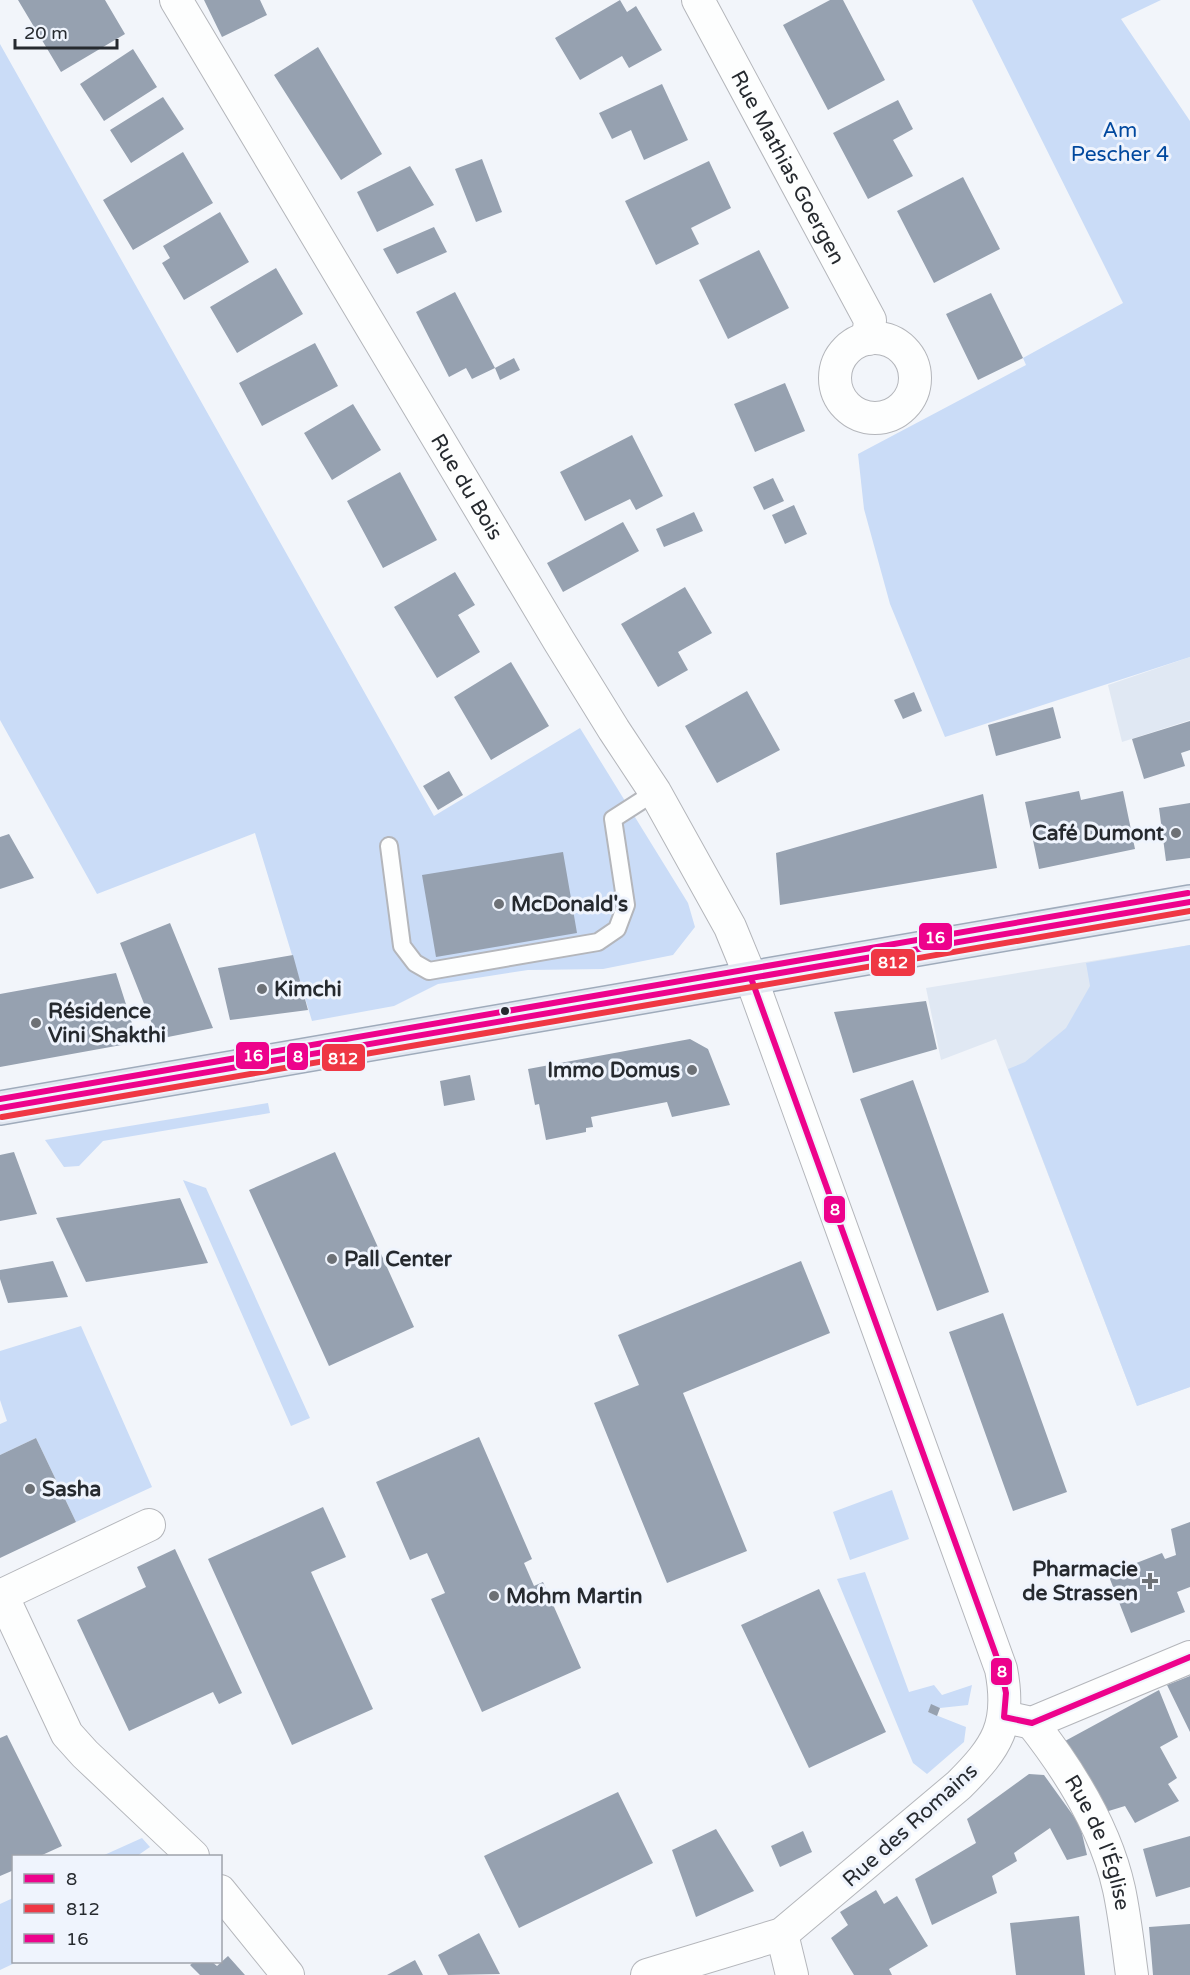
<svg xmlns="http://www.w3.org/2000/svg" width="1190" height="1975" viewBox="0 0 1190 1975" font-family="'Varela Round',sans-serif">
<rect width="100%" height="100%" fill="#f2f5fa"/>
<path fill="#e0e8f3" d="M 1190,657 L 1190,720 L 1122,742 L 1108,685 Z
M 1190,945 L 1190,1387 L 1137,1406 L 996,1039 L 941,1060 L 926,988 Z"/>
<path fill="#cadcf7" d="M 972,0 L 1161,0 L 1121,19 L 1190,121 L 1190,657 L 945,737 L 890,604 L 864,509 L 858,454 L 1026,365 L 1023,358 L 1123,303 Z
M 0,44 L 434,816 L 580,728 L 688,903 L 695,927 L 673,955 L 603,969 L 528,970 L 438,984 L 394,1006 L 312,1021 L 255,833 L 97,894 L 0,720 Z
M 1190,945 L 1190,1387 L 1137,1406 L 1008,1069 L 1025,1062 L 1066,1028 L 1090,986 L 1086,963 Z
M 268,1103 L 270,1113 L 103,1141 L 79,1166 L 64,1167 L 45,1140 Z
M 183,1180 L 206,1188 L 310,1418 L 291,1426 Z
M 81,1326 L 152,1487 L 76,1522 L 36,1438 L 0,1455 L 0,1424 L 7,1421 L 0,1400 L 0,1351 Z
M 892,1490 L 909,1539 L 850,1560 L 833,1512 Z
M 865,1572 L 909,1692 L 934,1685 L 942,1695 L 972,1685 L 968,1705 L 940,1708 L 931,1705 L 928,1712 L 966,1727 L 964,1742 L 927,1774 L 913,1763 L 837,1579 Z
M 142,1838 L 150,1847 L 137,1856 L 102,1856 Z
M 13,1898 L 14,1962 L 17,1962 L 0,1970 L 0,1904 Z"/>
<path fill="#96a1b0" d="M 18,0 L 105,0 L 125,34 L 61,72 Z
M 204,0 L 260,0 L 267,15 L 222,37 Z
M 620,0 L 627,12 L 636,6 L 662,50 L 629,68 L 622,56 L 580,80 L 555,38 Z
M 830,0 L 843,0 L 885,80 L 828,110 L 783,25 Z
M 318,47 L 382,154 L 341,180 L 274,75 Z
M 133,49 L 157,87 L 104,121 L 80,84 Z
M 662,84 L 688,140 L 644,160 L 631,130 L 612,139 L 599,113 Z
M 163,97 L 184,129 L 131,163 L 110,130 Z
M 898,100 L 913,129 L 893,140 L 913,176 L 868,199 L 833,133 Z
M 183,152 L 213,203 L 133,250 L 103,200 Z
M 482,159 L 502,212 L 476,222 L 455,169 Z
M 709,161 L 731,208 L 691,228 L 699,244 L 656,265 L 625,201 Z
M 410,166 L 434,205 L 377,232 L 357,192 Z
M 963,177 L 1000,249 L 934,283 L 897,211 Z
M 220,212 L 249,262 L 184,300 L 162,263 L 170,258 L 163,246 Z
M 434,227 L 447,252 L 397,274 L 383,249 Z
M 759,250 L 789,308 L 728,339 L 699,280 Z
M 276,268 L 303,314 L 237,353 L 210,307 Z
M 455,292 L 495,368 L 472,379 L 466,368 L 449,377 L 416,312 Z
M 991,293 L 1023,358 L 978,380 L 946,314 Z
M 315,343 L 338,386 L 262,426 L 239,383 Z
M 514,358 L 520,370 L 500,380 L 495,368 Z
M 785,383 L 805,431 L 755,452 L 734,404 Z
M 353,404 L 381,450 L 332,480 L 304,433 Z
M 632,435 L 663,496 L 636,510 L 630,499 L 585,521 L 560,472 Z
M 400,472 L 437,540 L 383,568 L 347,501 Z
M 773,478 L 784,501 L 764,510 L 753,487 Z
M 794,505 L 807,534 L 785,544 L 772,515 Z
M 694,512 L 703,531 L 664,547 L 656,529 Z
M 623,522 L 639,551 L 563,592 L 547,563 Z
M 455,572 L 475,605 L 458,615 L 480,652 L 437,678 L 394,607 Z
M 685,587 L 712,633 L 678,652 L 688,670 L 658,687 L 621,624 Z
M 511,662 L 549,726 L 491,760 L 454,697 Z
M 747,691 L 780,750 L 717,783 L 685,726 Z
M 914,692 L 922,711 L 903,719 L 894,700 Z
M 1053,707 L 1061,738 L 996,756 L 988,725 Z
M 1190,721 L 1190,750 L 1181,753 L 1185,766 L 1144,779 L 1132,739 Z
M 449,771 L 463,795 L 438,810 L 423,786 Z
M 1079,791 L 1081,800 L 1123,791 L 1135,849 L 1039,869 L 1025,802 Z
M 983,794 L 997,868 L 780,905 L 776,853 Z
M 1190,803 L 1190,858 L 1166,861 L 1159,808 Z
M 9,834 L 34,878 L 0,889 L 0,837 Z
M 563,852 L 577,933 L 436,957 L 422,875 Z
M 170,923 L 213,1028 L 158,1039 L 120,943 Z
M 293,955 L 308,1010 L 230,1020 L 218,968 Z
M 116,973 L 138,1042 L 0,1067 L 0,994 Z
M 926,1001 L 937,1049 L 853,1073 L 834,1012 Z
M 690,1039 L 708,1049 L 730,1105 L 672,1117 L 667,1102 L 636,1108 L 591,1117 L 593,1127 L 586,1128 L 586,1132 L 546,1140 L 539,1104 L 535,1105 L 528,1069 Z
M 470,1075 L 475,1100 L 444,1106 L 440,1081 Z
M 913,1080 L 989,1292 L 937,1311 L 860,1099 Z
M 14,1152 L 37,1214 L 0,1221 L 0,1155 Z
M 335,1152 L 414,1327 L 329,1366 L 249,1190 Z
M 180,1198 L 208,1263 L 86,1282 L 56,1218 Z
M 53,1261 L 68,1297 L 8,1303 L 0,1279 L 0,1270 Z
M 801,1261 L 830,1333 L 683,1393 L 747,1551 L 667,1583 L 594,1403 L 639,1385 L 618,1335 Z
M 1003,1313 L 1067,1492 L 1013,1511 L 949,1332 Z
M 479,1437 L 532,1559 L 524,1563 L 534,1586 L 543,1582 L 581,1668 L 482,1712 L 431,1599 L 445,1593 L 427,1553 L 410,1560 L 376,1482 Z
M 36,1438 L 76,1522 L 0,1558 L 0,1455 Z
M 323,1507 L 346,1557 L 311,1572 L 373,1709 L 292,1745 L 208,1559 Z
M 1190,1522 L 1190,1587 L 1177,1592 L 1185,1612 L 1131,1633 L 1108,1574 L 1162,1553 L 1165,1559 L 1176,1555 L 1171,1529 Z
M 175,1549 L 242,1693 L 219,1704 L 213,1692 L 129,1731 L 77,1620 L 146,1587 L 137,1567 Z
M 819,1589 L 886,1732 L 809,1768 L 741,1625 Z
M 1190,1676 L 1190,1732 L 1167,1685 Z
M 1159,1690 L 1178,1737 L 1160,1747 L 1177,1778 L 1168,1784 L 1179,1801 L 1135,1823 L 1125,1806 L 1102,1813 L 1065,1741 Z
M 931,1704 L 940,1708 L 937,1716 L 928,1712 Z
M 7,1735 L 62,1846 L 40,1856 L 14,1856 L 14,1870 L 0,1876 L 0,1738 Z
M 1029,1774 L 1044,1775 L 1080,1825 L 1087,1855 L 1067,1860 L 1050,1828 L 1014,1853 L 1017,1861 L 992,1876 L 997,1893 L 932,1925 L 915,1879 L 976,1843 L 967,1819 Z
M 618,1792 L 653,1863 L 519,1928 L 484,1856 Z
M 716,1829 L 754,1891 L 696,1917 L 672,1850 Z
M 803,1831 L 812,1852 L 780,1867 L 771,1846 Z
M 1190,1836 L 1190,1887 L 1156,1897 L 1143,1849 Z
M 876,1890 L 884,1904 L 897,1896 L 928,1946 L 889,1969 L 892,1975 L 854,1975 L 831,1938 L 848,1925 L 840,1912 Z
M 1079,1916 L 1085,1975 L 1016,1975 L 1010,1923 Z
M 1190,1924 L 1190,1975 L 1153,1975 L 1149,1927 Z
M 479,1933 L 500,1974 L 448,1975 L 438,1955 Z
M 228,1956 L 245,1975 L 200,1975 L 190,1965 L 194,1962 L 212,1962 L 217,1966 Z
M 415,1960 L 423,1975 L 387,1975 Z"/>
<g fill="none" stroke-linecap="round" stroke-linejoin="round">
<defs>
<path id="lane" d="M 389,846 L 402,946 L 415,963 L 429,971 L 598,942 L 617,929 L 626,905 L 613,819 L 655,792"/>
<g id="street">
<path id="s1" d="M 176,0 L 559,641 L 614,730 L 655,792 L 730,927 L 751,978 L 1001,1669 C 1012,1725 997,1747 959,1785 L 782,1934 L 647,1975"/>
<path id="s2" d="M 698,0 L 870,320 L 868,339"/>
<circle cx="875" cy="378" r="40"/>
<path d="M 2,1595 L 67,1734 L 85,1754 L 193,1856"/>
<path d="M 0,1596 L 149,1525"/>
<path d="M 1014,1719 L 1032,1723 L 1190,1657"/>
<path id="s3" d="M 1032,1723 C 1069,1770 1106,1830 1119,1889 C 1125,1917 1128,1946 1132,1975"/>
<path d="M 220,1891 L 288,1975"/>
<path d="M 782,1934 L 792,1975"/>
</g>
<path id="primary" d="M 0,1108 L 1190,902"/>
</defs>
<use href="#lane" stroke="#b4b6bb" stroke-width="20"/>
<use href="#street" stroke="#b4b6bb" stroke-width="34"/>
<use href="#primary" stroke="#9fabbb" stroke-width="36"/>
<use href="#lane" stroke="#fdfefe" stroke-width="16"/>
<use href="#street" stroke="#fdfefe" stroke-width="32"/>
<use href="#primary" stroke="#e1e7f0" stroke-width="33"/>
<defs>
<path id="bus-1" d="M 751,978 L 1001,1669 L 1006,1693 L 1004,1717 L 1032,1723 L 1190,1657
M 0,1108 L 1190,902"/>
<path id="bus-2" d="M 2,1117 L 1190,911"/>
<path id="bus-3" d="M 0,1099 L 1188,893"/>
</defs>
<use href="#bus-1" stroke="#eff4fd" stroke-width="10"/>
<use href="#bus-2" stroke="#eff4fd" stroke-width="10"/>
<use href="#bus-3" stroke="#eff4fd" stroke-width="10"/>
<use href="#bus-1" stroke="#ed028c" stroke-width="6"/>
<use href="#bus-2" stroke="#ef3744" stroke-width="6"/>
<use href="#bus-3" stroke="#ed028c" stroke-width="6"/>
</g>
<g fill="#6d7176" stroke="#eff4fd" stroke-width="2">
<circle cx="1176" cy="833" r="6"/>
<circle cx="499" cy="904" r="6"/>
<circle cx="262" cy="989" r="6"/>
<circle cx="36" cy="1023" r="6"/>
<circle cx="692" cy="1070" r="6"/>
<circle cx="332" cy="1259" r="6"/>
<circle cx="30" cy="1489" r="6"/>
<path d="M1147 1572h6v6h6v6h-6v6h-6v-6h-6v-6h6z"/>
<circle cx="494" cy="1596" r="6"/>
</g>
<circle fill="#262a2f" stroke="#eff4fd" stroke-width="2" cx="505" cy="1011" r="5"/>
<g text-anchor="middle" stroke-width="6" stroke-linejoin="round" paint-order="stroke">
<g font-size="21" fill="#00489e" stroke="#eff4fd">
<text x="1120" y="137">Am<tspan x="1120" dy="24">Pescher 4</tspan></text>
</g>
<g font-size="21" fill="#262a2f" stroke="#eff4fd">
<text dy="7" stroke="none"><textPath href="#s2" startOffset="190">Rue Mathias Goergen</textPath></text>
<text dy="7" stroke="none"><textPath href="#s1" startOffset="567">Rue du Bois</textPath></text>
<text transform="translate(910 1825) rotate(-42)" y="7">Rue des Romains</text>
<text dy="7" stroke="none"><textPath href="#s3" startOffset="138">Rue de l'Église</textPath></text>
</g>
<g font-size="21" font-weight="bold" fill="#262a2f" stroke="#eff4fd" text-anchor="start">
<text x="1164" y="840" text-anchor="end">Café Dumont</text>
<text x="511" y="911">McDonald's</text>
<text x="274" y="996">Kimchi</text>
<text x="48" y="1018">Résidence<tspan x="48" dy="24">Vini Shakthi</tspan></text>
<text x="680" y="1077" text-anchor="end">Immo Domus</text>
<text x="344" y="1266">Pall Center</text>
<text x="42" y="1496">Sasha</text>
<text x="1138" y="1576" text-anchor="end">Pharmacie<tspan x="1138" dy="24">de Strassen</tspan></text>
<text x="506" y="1603">Mohm Martin</text>
</g>
</g>
<g stroke="#eff4fd" stroke-width="2">
<rect x="918" y="922" width="35" height="29" rx="6" fill="#ed028c"/>
<rect x="870" y="948" width="46" height="29" rx="6" fill="#ef3744"/>
<rect x="235" y="1041" width="35" height="29" rx="6" fill="#ed028c"/>
<rect x="286" y="1042" width="23" height="29" rx="6" fill="#ed028c"/>
<rect x="321" y="1043" width="45" height="29" rx="6" fill="#ef3744"/>
<rect x="823" y="1195" width="23" height="29" rx="6" fill="#ed028c"/>
<rect x="990" y="1657" width="23" height="29" rx="6" fill="#ed028c"/>
</g>
<g font-size="16" text-anchor="middle" font-weight="bold" fill="#fff">
<text x="935" y="943">16</text>
<text x="893" y="968">812</text>
<text x="253" y="1061">16</text>
<text x="298" y="1062">8</text>
<text x="343" y="1064">812</text>
<text x="835" y="1215">8</text>
<text x="1002" y="1677">8</text>
</g>
<rect x="12" y="1855" width="210" height="108" fill="#eff4fd" stroke="#9fa3ab" stroke-width="1.5"/>
<rect x="24" y="1874" width="30" height="9" fill="#ed028c" stroke="#9fa3ab" stroke-width="1.5"/>
<text x="66" y="1885" font-size="18" fill="#262a2f">8</text>
<rect x="24" y="1904" width="30" height="9" fill="#ef3744" stroke="#9fa3ab" stroke-width="1.5"/>
<text x="66" y="1915" font-size="18" fill="#262a2f">812</text>
<rect x="24" y="1934" width="30" height="9" fill="#ed028c" stroke="#9fa3ab" stroke-width="1.5"/>
<text x="66" y="1945" font-size="18" fill="#262a2f">16</text>
<path d="M15 39v9h102v-9" fill="none" stroke="#262a2f" stroke-width="3"/>
<text x="24" y="39" font-size="18" fill="#262a2f" stroke="#eff4fd" stroke-width="4.5" paint-order="stroke">20 m</text>
</svg>
